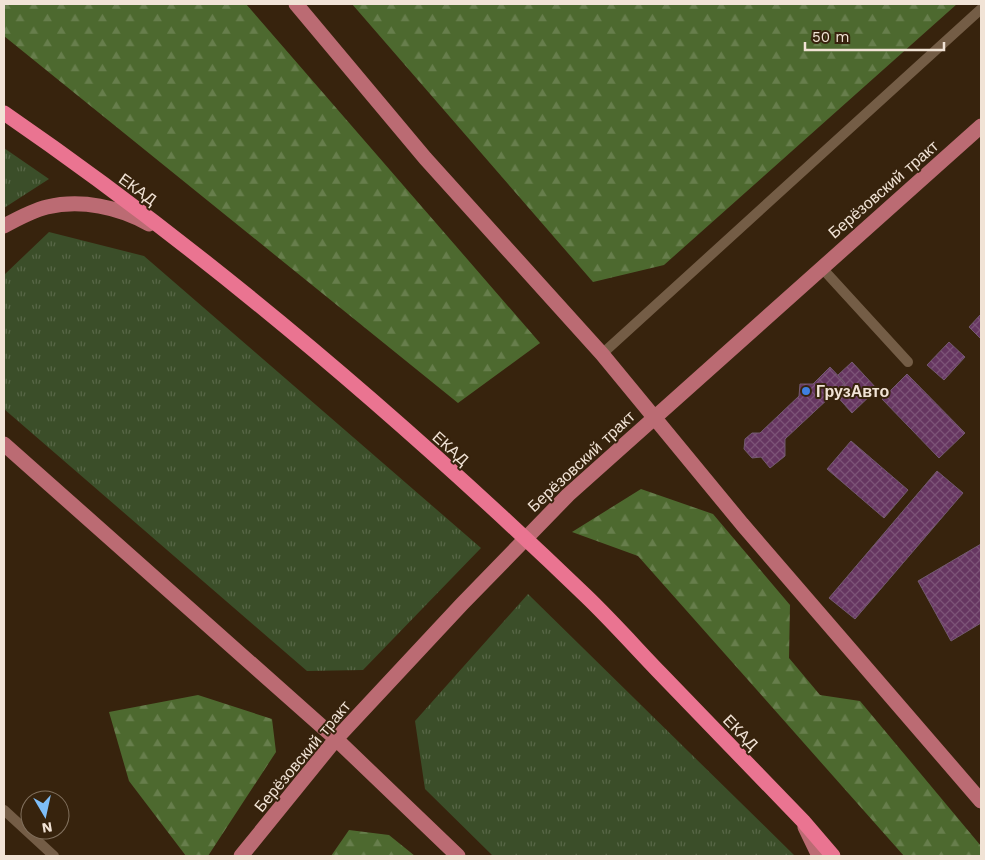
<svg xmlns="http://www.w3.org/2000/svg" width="985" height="860" viewBox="0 0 985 860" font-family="'Work Sans',sans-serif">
<defs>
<pattern id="grass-tufts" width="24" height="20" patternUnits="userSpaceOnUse" patternTransform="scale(1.25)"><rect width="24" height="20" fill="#3b4e29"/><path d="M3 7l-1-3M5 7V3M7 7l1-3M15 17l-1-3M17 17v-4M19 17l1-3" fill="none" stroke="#586747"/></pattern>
<pattern id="forest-firs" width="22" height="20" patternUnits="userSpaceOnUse" patternTransform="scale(1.25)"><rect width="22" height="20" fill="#4d692f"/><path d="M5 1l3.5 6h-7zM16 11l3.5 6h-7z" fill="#677e4c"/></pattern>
<pattern id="building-cross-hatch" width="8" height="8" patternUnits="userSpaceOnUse" patternTransform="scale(1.25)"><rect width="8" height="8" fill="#663661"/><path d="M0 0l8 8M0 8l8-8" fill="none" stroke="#7c5377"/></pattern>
</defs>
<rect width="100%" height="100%" fill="#37230d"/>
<path fill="url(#grass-tufts)" d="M 4,148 L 49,179 L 4,208 Z
M 49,232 L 144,256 L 481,548 L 363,670 L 307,671 L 4,409 L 4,275 Z
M 528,594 L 795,856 L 493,856 L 425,789 L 415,721 Z"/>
<path fill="url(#forest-firs)" d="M 4,4 L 246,4 L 540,343 L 458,403 L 4,36 Z
M 352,4 L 957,4 L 664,265 L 593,282 Z
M 641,489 L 713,514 L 790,605 L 789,658 L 820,695 L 860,701 L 981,846 L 981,856 L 904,856 L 638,556 L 572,532 Z
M 198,695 L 272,719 L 276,752 L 208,856 L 186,856 L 129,781 L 109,712 Z
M 349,830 L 389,835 L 415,856 L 331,856 Z"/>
<path fill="url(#building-cross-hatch)" stroke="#735a70" d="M 981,314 L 981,339 L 969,327 Z
M 949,342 L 965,357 L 944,380 L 927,365 Z
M 852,362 L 877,389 L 852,413 L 834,393 L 845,383 L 838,375 Z
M 830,367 L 845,383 L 785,439 L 785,456 L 770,468 L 761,457 L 752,458 L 744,449 L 745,439 L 752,433 L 760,433 L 799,396 L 800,384 L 813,384 Z
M 907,374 L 965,433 L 939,458 L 882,399 Z
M 851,441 L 908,490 L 884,518 L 827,469 Z
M 937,471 L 963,493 L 855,619 L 829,598 Z
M 981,544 L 981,623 L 951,641 L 918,581 Z"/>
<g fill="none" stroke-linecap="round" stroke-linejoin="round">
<path stroke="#745d46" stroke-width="10" d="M 821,267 L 908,362
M 602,354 L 981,9
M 4,810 L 54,856"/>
<path stroke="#bb6b73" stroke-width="15" d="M 296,4 L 425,158 L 602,354 L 742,524 L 981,801
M 4,226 C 15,220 34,210 47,207 C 81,199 119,207 149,224
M 4,444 L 336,739 L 458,856
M 805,827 L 819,856
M 241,856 L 336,739 L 462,604 L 568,495 L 981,126"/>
<path stroke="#ea7491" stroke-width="15" d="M 4,113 C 212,256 404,421 586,596 C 612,621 636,648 661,674 C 708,723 756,772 803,821 L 833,856"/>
</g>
<circle fill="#3f7fe0" stroke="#37230d" stroke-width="2" cx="806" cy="391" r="5"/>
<g text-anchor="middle" stroke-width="4" stroke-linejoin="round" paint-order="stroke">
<g font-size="16" fill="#f1e3d6" stroke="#37230d">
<text transform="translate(138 189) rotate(36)" y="6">ЕКАД</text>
<text transform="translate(883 189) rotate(-41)" y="6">Берёзовский тракт</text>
<text transform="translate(451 448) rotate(42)" y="6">ЕКАД</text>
<text transform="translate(581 461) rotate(-43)" y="6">Берёзовский тракт</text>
<text transform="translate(741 732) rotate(46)" y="6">ЕКАД</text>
<text transform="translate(302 756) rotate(-50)" y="6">Берёзовский тракт</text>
</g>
<g font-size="16" font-weight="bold" fill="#f1e3d6" stroke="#37230d" text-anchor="start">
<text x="816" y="397">ГрузАвто</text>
</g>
</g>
<rect width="985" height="860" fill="none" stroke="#f1e3d6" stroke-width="10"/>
<g transform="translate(45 815) rotate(171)"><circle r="24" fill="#37230d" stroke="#81705d"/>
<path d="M0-4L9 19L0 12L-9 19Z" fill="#7ebef9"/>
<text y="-8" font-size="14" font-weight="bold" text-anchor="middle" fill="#f1e3d6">N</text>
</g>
<path d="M805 42v8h139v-8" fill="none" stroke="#f1e3d6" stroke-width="2.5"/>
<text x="812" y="42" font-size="15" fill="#f1e3d6" stroke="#37230d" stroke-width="4" paint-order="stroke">50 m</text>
</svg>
